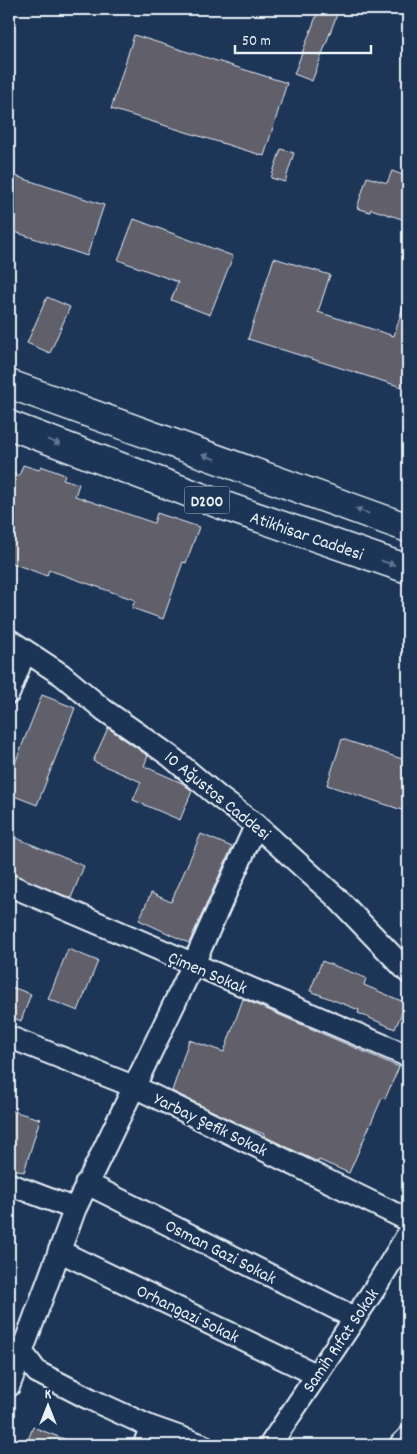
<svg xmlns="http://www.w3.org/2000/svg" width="417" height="1454" viewBox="0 0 417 1454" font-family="Dekko,sans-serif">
<rect width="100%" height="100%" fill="#1d3557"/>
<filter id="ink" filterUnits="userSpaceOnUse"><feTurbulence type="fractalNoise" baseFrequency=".02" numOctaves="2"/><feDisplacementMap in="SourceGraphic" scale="10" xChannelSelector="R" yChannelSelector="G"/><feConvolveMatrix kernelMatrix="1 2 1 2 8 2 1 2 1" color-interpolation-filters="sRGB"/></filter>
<g filter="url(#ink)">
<path fill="#605f6b" stroke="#e8f1f8" d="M 319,9 L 339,9 L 312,81 L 294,74 Z
M 134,35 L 287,83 L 264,156 L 111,109 Z
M 281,149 L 294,153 L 285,182 L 271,178 Z
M 392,171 L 408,177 L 408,221 L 371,209 L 370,212 L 357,208 L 367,177 L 387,183 Z
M 9,174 L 104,205 L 87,256 L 9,230 Z
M 134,219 L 233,256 L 210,315 L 171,300 L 178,282 L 118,260 Z
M 274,258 L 330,275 L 318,312 L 394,336 L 405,300 L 408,300 L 408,389 L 248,339 Z
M 47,297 L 70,307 L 50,353 L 27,343 Z
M 23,465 L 39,470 L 41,466 L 65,475 L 63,479 L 79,484 L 75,496 L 154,523 L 157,513 L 199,527 L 186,563 L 183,562 L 163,619 L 132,608 L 135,600 L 49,570 L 47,576 L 9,562 L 9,472 L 19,476 Z
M 42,695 L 75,708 L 37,805 L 9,794 L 9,778 Z
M 108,728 L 148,756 L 144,766 L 182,783 L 192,791 L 180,820 L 133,800 L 141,782 L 93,761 Z
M 342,739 L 408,761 L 408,812 L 327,785 Z
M 201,834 L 232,847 L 189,943 L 139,920 L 151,893 L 171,902 Z
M 9,835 L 84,866 L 71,898 L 9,873 Z
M 68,949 L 98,961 L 78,1011 L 48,999 Z
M 322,961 L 366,978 L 364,985 L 406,1003 L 395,1029 L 358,1013 L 359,1010 L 310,991 Z
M 9,986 L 31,994 L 21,1021 L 9,1016 Z
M 243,999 L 399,1067 L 385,1099 L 382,1098 L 349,1173 L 319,1160 L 318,1162 L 264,1136 L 264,1134 L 243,1126 L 172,1091 L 189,1040 L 224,1052 Z
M 9,1110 L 40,1119 L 24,1172 L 9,1167 Z
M 33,1427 L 77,1444 L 77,1445 L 26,1445 Z"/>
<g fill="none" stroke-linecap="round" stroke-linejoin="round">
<defs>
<path id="minor" d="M 9,640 L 62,675 L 104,710 L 170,756 L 220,798 L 256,825 L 336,897 L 408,972
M 9,693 L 25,651
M 9,885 L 408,1056
M 9,1037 L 135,1087 L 408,1220
M 86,1183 L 355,1318
M 9,1184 L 75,1209
M 59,1251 L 317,1375
M 12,1347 L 22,1352 L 37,1372 L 90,1399 L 151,1427 L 202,1445
M 9,1386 L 75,1209 L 193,965 L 256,825
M 144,1445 L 151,1427
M 270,1445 L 375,1288 L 408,1234
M 400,1445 L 408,1437"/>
<path id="trunk" d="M 9,384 L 408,528
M 9,425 L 219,504 L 408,569"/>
</defs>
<use href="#minor" stroke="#e8f1f8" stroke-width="25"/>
<use href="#trunk" stroke="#e8f1f8" stroke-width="31"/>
<use href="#minor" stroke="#1d3557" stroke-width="21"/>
<use href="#trunk" stroke="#1d3557" stroke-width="28"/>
</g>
<defs><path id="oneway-solid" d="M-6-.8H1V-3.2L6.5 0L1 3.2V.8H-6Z" transform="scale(1.25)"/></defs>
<g fill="#64778f">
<use href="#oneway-solid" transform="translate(54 442) rotate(21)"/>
<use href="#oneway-solid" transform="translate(209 457) rotate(-160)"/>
<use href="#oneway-solid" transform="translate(362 511) rotate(-160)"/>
<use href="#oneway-solid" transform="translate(388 563) rotate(19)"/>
</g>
</g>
<g text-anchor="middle" stroke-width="4" stroke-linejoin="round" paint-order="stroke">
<rect fill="#1d3557" stroke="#abb9c8" stroke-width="1" x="184.5" y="486.5" width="45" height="27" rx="4"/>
<g font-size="16" font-weight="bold" fill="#e8f1f8">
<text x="207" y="506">D200</text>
</g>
<g font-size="18" fill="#e8f1f8" stroke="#1d3557">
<text transform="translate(307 535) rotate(19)" y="6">Atikhisar Caddesi</text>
<text transform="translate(218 795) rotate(39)" y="6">10 Ağustos Caddesi</text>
<text transform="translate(208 972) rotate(23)" y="6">Çimen Sokak</text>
<text transform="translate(211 1124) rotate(26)" y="6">Yarbay Şefik Sokak</text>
<text transform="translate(221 1251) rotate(27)" y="6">Osman Gazi Sokak</text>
<text transform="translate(188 1313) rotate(26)" y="6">Orhangazi Sokak</text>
<text transform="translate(340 1340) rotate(-56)" y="6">Samih Rıfat Sokak</text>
</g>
</g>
<rect width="417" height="1454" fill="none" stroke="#1d3557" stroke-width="30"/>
<rect x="15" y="15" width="387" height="1424" fill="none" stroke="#e8f1f8" stroke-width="2" filter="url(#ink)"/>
<g transform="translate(48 1406)" stroke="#1d3557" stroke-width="4" paint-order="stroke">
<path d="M0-4L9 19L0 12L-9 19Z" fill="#e8f1f8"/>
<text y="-8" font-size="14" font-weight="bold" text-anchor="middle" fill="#e8f1f8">K</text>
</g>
<path d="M235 45v8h136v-8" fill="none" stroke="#e8f1f8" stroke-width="2.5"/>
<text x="242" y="45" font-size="15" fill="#e8f1f8" stroke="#1d3557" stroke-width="4" paint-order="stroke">50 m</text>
</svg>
